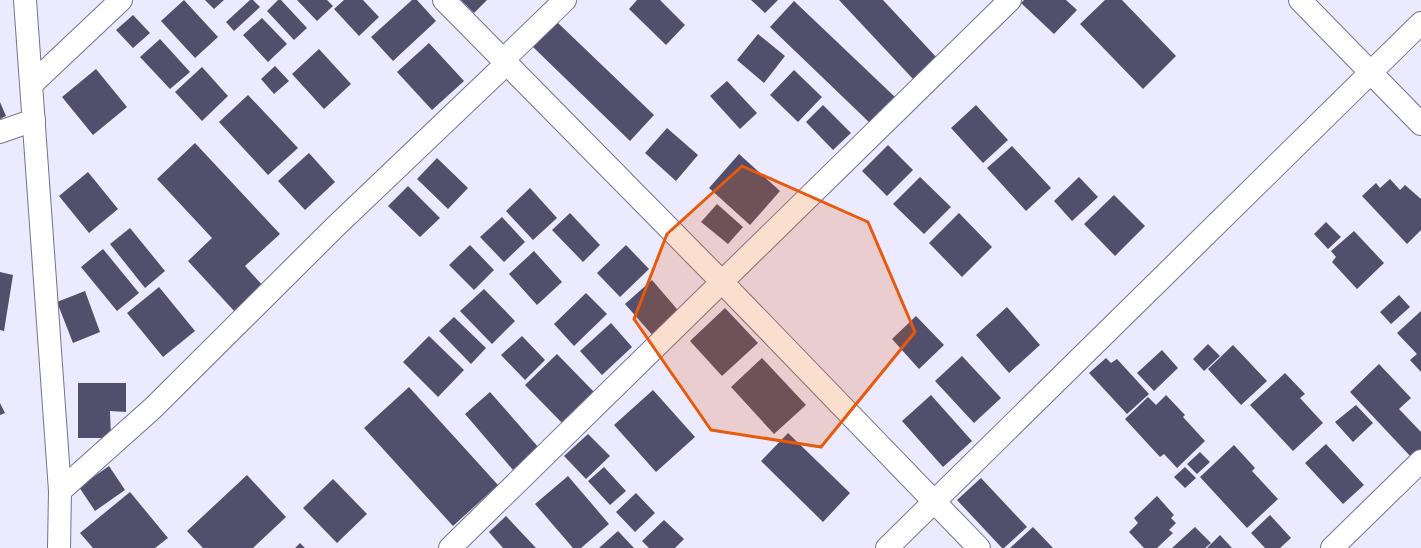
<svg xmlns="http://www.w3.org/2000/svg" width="1421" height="548" viewBox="0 0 1421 548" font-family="Figtree,sans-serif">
<rect width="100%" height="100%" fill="#ebeaff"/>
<path fill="#524f6c" d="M 184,0 L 218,37 L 195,58 L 161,21 Z
M 205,0 L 224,0 L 214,9 Z
M 250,0 L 253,0 L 260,7 L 234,31 L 226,22 Z
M 278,0 L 281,0 L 307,28 L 294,40 L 267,11 Z
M 297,0 L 327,0 L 333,6 L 317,21 Z
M 344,0 L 363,0 L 379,17 L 359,36 L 334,9 Z
M 412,0 L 417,0 L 436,21 L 393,61 L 371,37 Z
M 461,0 L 487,0 L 474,13 Z
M 637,0 L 660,0 L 685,25 L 666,45 L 629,9 Z
M 751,0 L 778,0 L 765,13 Z
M 839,0 L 883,0 L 938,59 L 914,80 Z
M 1024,0 L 1066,0 L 1077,10 L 1054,34 L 1021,3 Z
M 1105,0 L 1122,0 L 1176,56 L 1143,89 L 1080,24 Z
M 794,1 L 896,98 L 871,124 L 770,27 Z
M 133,15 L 150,33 L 133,48 L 116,30 Z
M 262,18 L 287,44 L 268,62 L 243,35 Z
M 557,22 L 654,115 L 630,141 L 533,47 Z
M 758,34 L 785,56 L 764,83 L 737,60 Z
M 160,39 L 190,72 L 170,89 L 140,57 Z
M 429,43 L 464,81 L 432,110 L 397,72 Z
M 319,49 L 351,84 L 324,109 L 292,74 Z
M 275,66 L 289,81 L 274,94 L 261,79 Z
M 202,67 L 228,96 L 202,121 L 175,92 Z
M 96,69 L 127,107 L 93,135 L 62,97 Z
M 794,70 L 822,97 L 798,122 L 770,95 Z
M 727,81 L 757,113 L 740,129 L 710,96 Z
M 248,95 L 298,148 L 268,175 L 219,122 Z
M 0,102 L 6,116 L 0,119 Z
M 823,105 L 851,133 L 833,150 L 806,122 Z
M 976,105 L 1008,140 L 983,163 L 951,128 Z
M 667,128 L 698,155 L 676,181 L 645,153 Z
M 195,143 L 280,234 L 245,266 L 264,287 L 236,313 L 188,261 L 212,238 L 157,179 Z
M 888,145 L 913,170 L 887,196 L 862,171 Z
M 1012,146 L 1051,188 L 1026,211 L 987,168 Z
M 309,153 L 335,182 L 305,210 L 278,181 Z
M 739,154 L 780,191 L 750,225 L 709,188 Z
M 437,158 L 468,188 L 448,209 L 417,179 Z
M 88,172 L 118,209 L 89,233 L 59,196 Z
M 920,177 L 951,207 L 924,234 L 893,204 Z
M 1079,177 L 1098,197 L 1072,221 L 1054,201 Z
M 1390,179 L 1400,190 L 1405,185 L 1421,199 L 1421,230 L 1407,244 L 1362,196 L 1376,183 L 1380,188 Z
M 408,186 L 440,218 L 420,237 L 388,206 Z
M 530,188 L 557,218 L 533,240 L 506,211 Z
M 1114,195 L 1145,226 L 1115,256 L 1084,224 Z
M 717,204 L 743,227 L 728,244 L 701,222 Z
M 570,213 L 600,245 L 583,262 L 552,230 Z
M 959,213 L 992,247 L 962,277 L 929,243 Z
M 502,217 L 525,242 L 504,262 L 480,237 Z
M 1326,222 L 1341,237 L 1328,249 L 1314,234 Z
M 130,228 L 165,271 L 145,288 L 110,244 Z
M 1354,231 L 1384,263 L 1357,289 L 1332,262 L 1336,257 L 1331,251 Z
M 470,245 L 494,270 L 474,290 L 449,265 Z
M 626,245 L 649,269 L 620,297 L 597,273 Z
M 103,249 L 139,293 L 117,311 L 81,267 Z
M 534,251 L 562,282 L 537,305 L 509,274 Z
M 0,272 L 13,275 L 4,331 L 0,330 Z
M 652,280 L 682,315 L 655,338 L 625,304 Z
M 159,287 L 195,331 L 163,357 L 127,313 Z
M 484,289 L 515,321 L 492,344 L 460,311 Z
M 85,291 L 100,332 L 73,343 L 57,302 Z
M 586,293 L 607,314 L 574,346 L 554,324 Z
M 1399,295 L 1410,307 L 1391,324 L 1380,312 Z
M 1007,307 L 1040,345 L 1009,373 L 976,335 Z
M 725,308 L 758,343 L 722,376 L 690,341 Z
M 1421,311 L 1421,372 L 1410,360 L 1417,354 L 1397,333 Z
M 916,316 L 944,345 L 919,369 L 892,339 Z
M 454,317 L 486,348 L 471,364 L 439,331 Z
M 611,323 L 632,347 L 602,375 L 580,351 Z
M 429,336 L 464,370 L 438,397 L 403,362 Z
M 522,336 L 545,360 L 525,380 L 501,355 Z
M 1208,344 L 1220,356 L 1204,371 L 1193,359 Z
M 1233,345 L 1267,381 L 1241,405 L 1208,369 Z
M 1162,350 L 1178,368 L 1154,391 L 1137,373 Z
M 557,354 L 596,394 L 564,425 L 525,385 Z
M 962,356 L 1001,398 L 974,423 L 935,381 Z
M 762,358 L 806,405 L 774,434 L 731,387 Z
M 1106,358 L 1111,363 L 1117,359 L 1149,394 L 1127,414 L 1089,373 Z
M 1379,364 L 1411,398 L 1399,409 L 1421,432 L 1421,450 L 1412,458 L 1350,392 Z
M 1285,373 L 1305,394 L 1300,398 L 1323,423 L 1293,451 L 1250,405 Z
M 78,383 L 126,383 L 126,412 L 110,411 L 111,438 L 78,438 Z
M 409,387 L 498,485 L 453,526 L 364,428 Z
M 653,390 L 695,437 L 656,472 L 614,425 Z
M 490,392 L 539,448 L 513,470 L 465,414 Z
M 931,395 L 972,441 L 943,467 L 902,421 Z
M 1166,395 L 1185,415 L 1183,417 L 1205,441 L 1177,468 L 1164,454 L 1160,457 L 1125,419 L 1148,397 L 1156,405 Z
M 0,403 L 5,413 L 0,415 Z
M 1356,405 L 1373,423 L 1353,442 L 1335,422 Z
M 788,433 L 850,493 L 823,522 L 761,461 Z
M 588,434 L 610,456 L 586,479 L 564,456 Z
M 1326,444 L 1364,485 L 1343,504 L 1305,463 Z
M 1234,445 L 1255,468 L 1252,471 L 1278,499 L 1247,528 L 1200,477 Z
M 1200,452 L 1210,462 L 1197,474 L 1187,464 Z
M 109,466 L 125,490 L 95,511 L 79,487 Z
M 604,467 L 626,491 L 610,505 L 588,481 Z
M 1185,467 L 1196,478 L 1185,488 L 1174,477 Z
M 247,475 L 286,517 L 253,548 L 203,548 L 187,531 Z
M 568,476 L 609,524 L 581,548 L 573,548 L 535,504 Z
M 981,478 L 1027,527 L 1004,548 L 1002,548 L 957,500 Z
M 333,479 L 367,514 L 337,543 L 303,508 Z
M 130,492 L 168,538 L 155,548 L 93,548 L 80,533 Z
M 636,493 L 655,513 L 635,532 L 616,512 Z
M 1157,496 L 1174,515 L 1171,518 L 1176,523 L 1169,530 L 1173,533 L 1157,548 L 1144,548 L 1129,532 L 1138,523 L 1134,518 Z
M 1270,515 L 1291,538 L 1280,548 L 1265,548 L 1251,533 Z
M 506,516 L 536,548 L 503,548 L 489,532 Z
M 664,520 L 684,539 L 675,548 L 649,548 L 642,541 Z
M 1033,527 L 1053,548 L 1010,548 Z
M 1195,527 L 1211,543 L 1205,548 L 1172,548 Z
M 618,531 L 634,548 L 599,548 Z
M 1220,535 L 1232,548 L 1207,548 Z
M 300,543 L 305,548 L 295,548 Z"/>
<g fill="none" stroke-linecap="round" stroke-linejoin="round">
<defs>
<path id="street" d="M 444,0 L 721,281 L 979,548
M 1300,0 L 1421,124
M 503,60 L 565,0
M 32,84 L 121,0
M 0,132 L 34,120
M 60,491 L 153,408 L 336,226 L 506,64
M 450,548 L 1010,0
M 887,548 L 1421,23
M 1332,548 L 1421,461"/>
<path id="secondary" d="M 25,0 L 60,491 L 59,548"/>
</defs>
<use href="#street" stroke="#747290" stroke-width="24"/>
<use href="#secondary" stroke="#747290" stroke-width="24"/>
<use href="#street" stroke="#fff" stroke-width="22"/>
<use href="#secondary" stroke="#fff" stroke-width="22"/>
</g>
<path fill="#e8590c" fill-opacity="0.2" stroke="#e8590c" stroke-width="3" stroke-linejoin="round" d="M 742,166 L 868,222 L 915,332 L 821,447 L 711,430 L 634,319 L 667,234 Z"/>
</svg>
